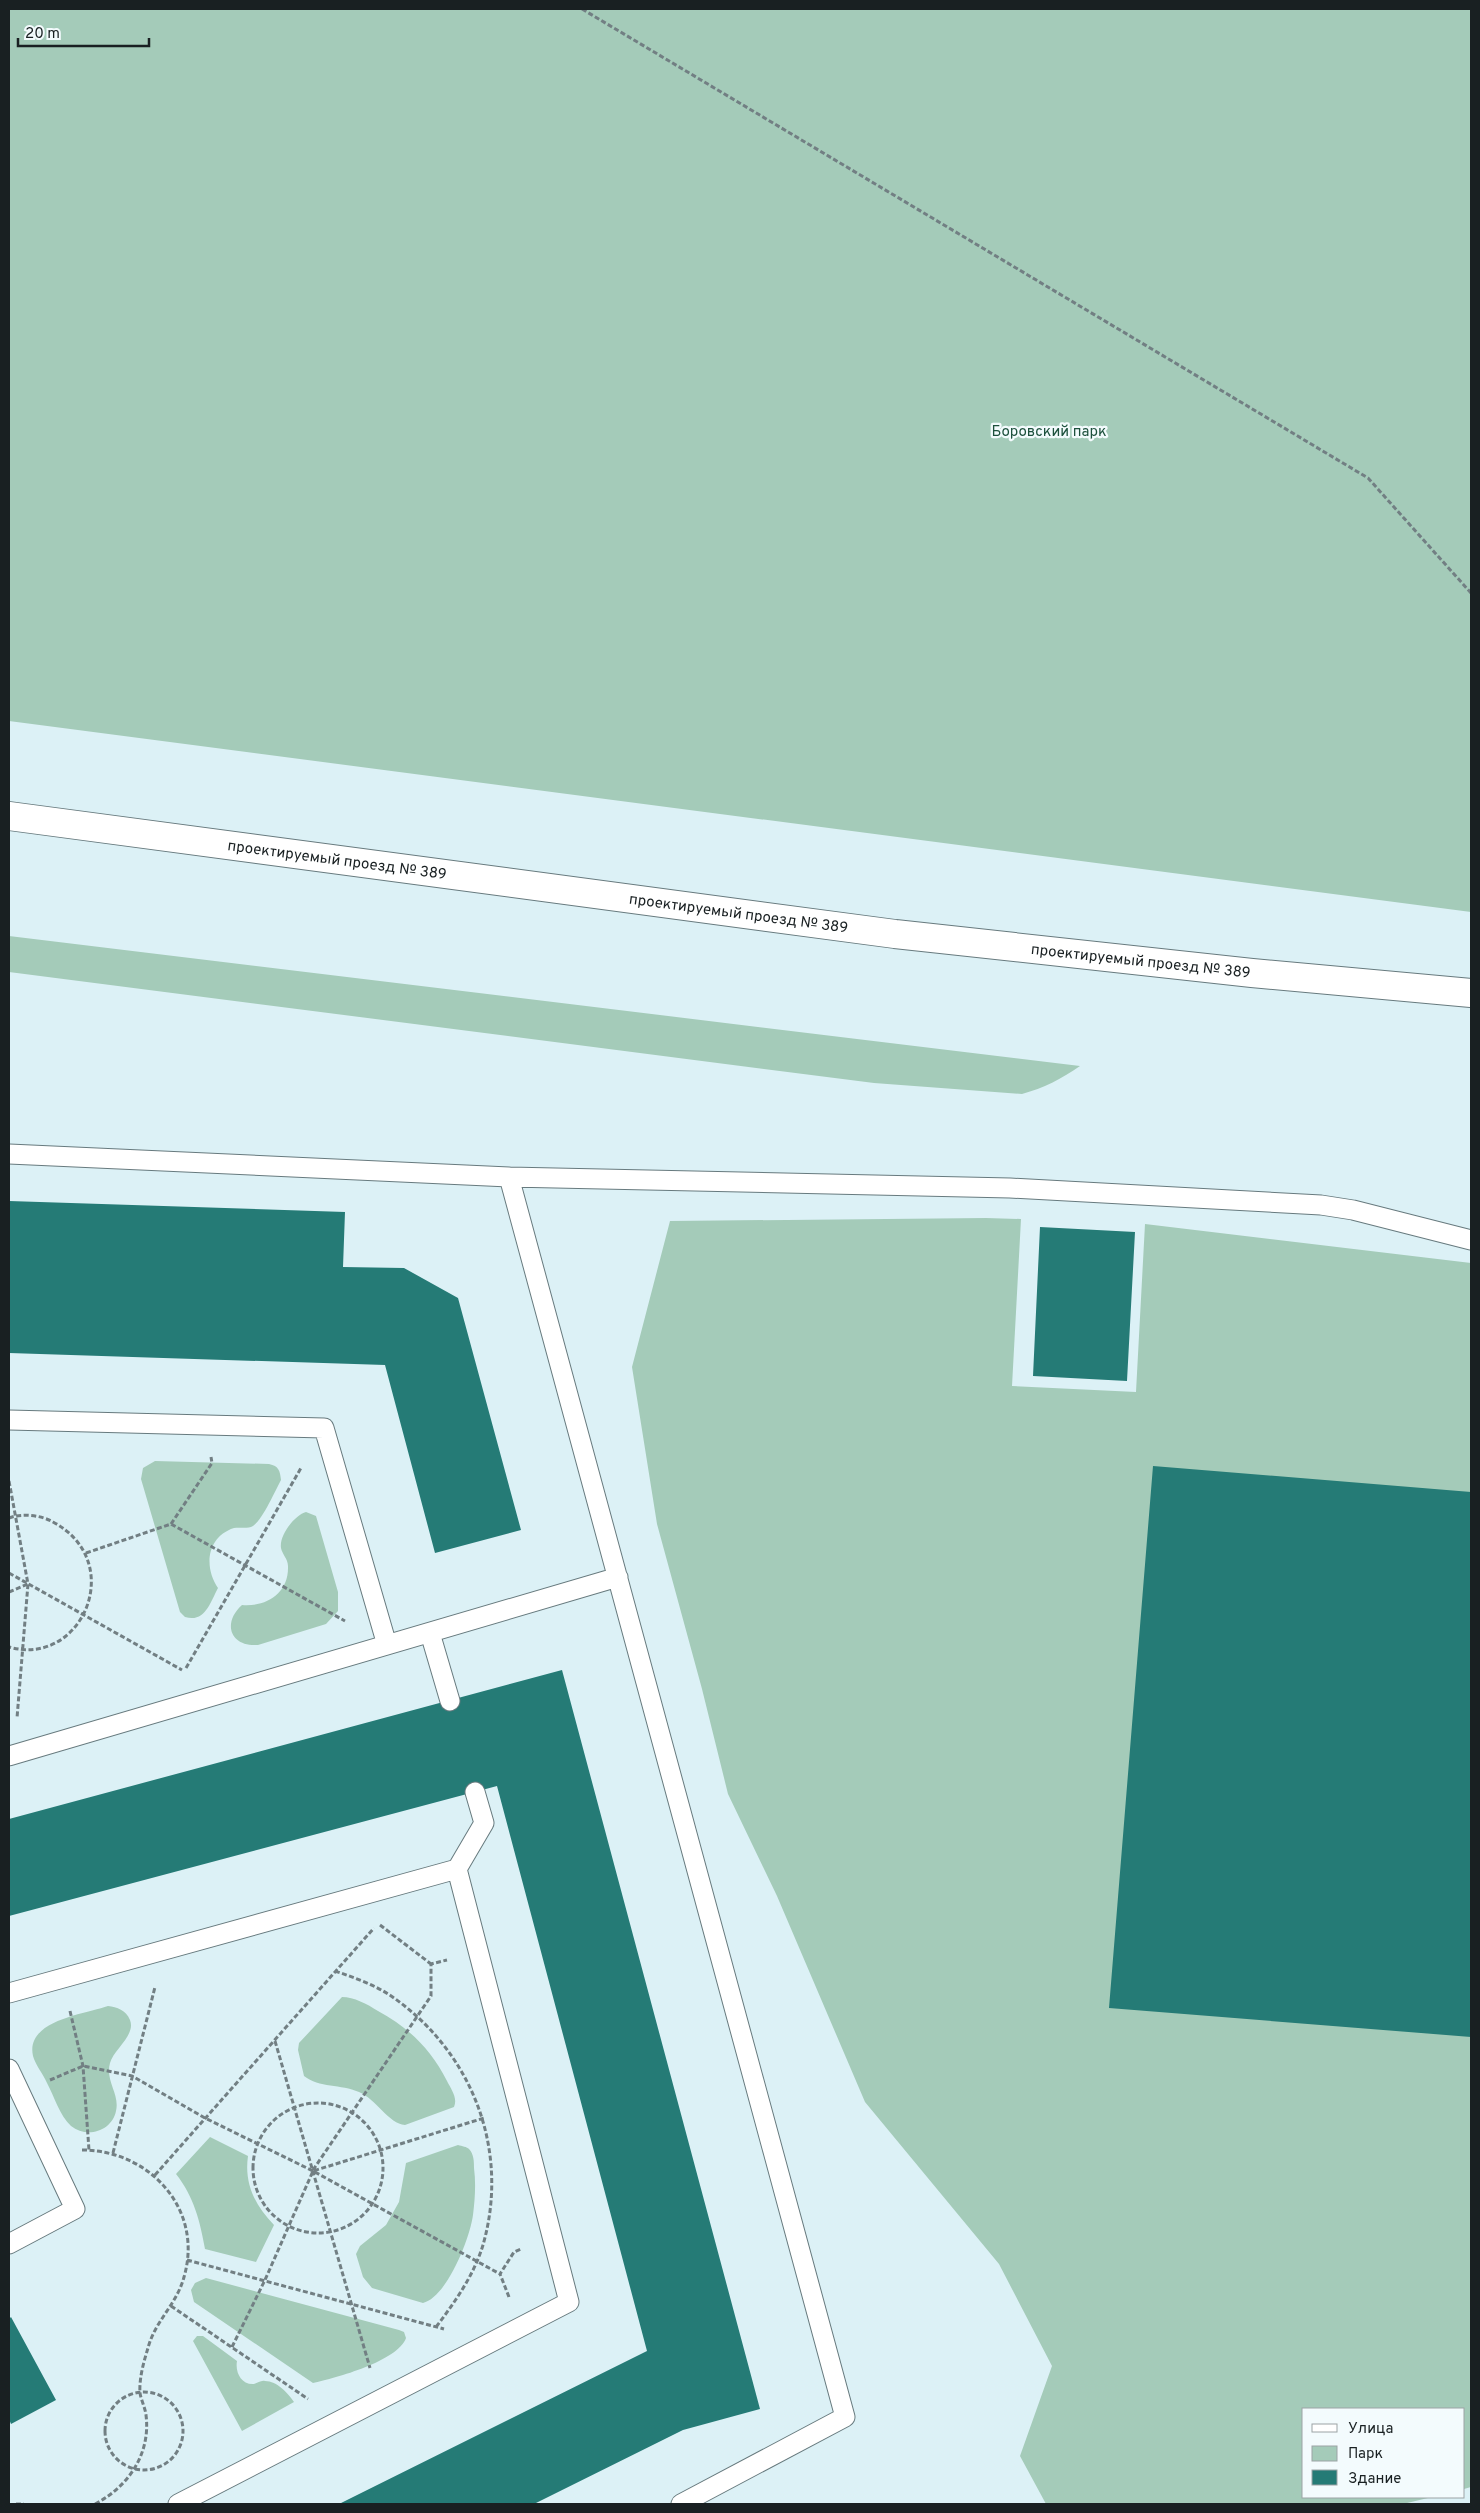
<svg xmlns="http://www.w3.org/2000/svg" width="1480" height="2513" viewBox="0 0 1480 2513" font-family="Overpass,sans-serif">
<rect width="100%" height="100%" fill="#dcf1f6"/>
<path fill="#a4cbb9" d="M 9,9 L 1471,9 L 1471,912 L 9,721 Z
M 9,936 L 1080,1066 C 1061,1079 1044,1088 1022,1094 L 874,1083 L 9,972 Z
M 986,1218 L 1021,1219 L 1012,1386 L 1136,1392 L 1145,1224 L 1471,1263 L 1471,2487 L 1464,2489 L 1464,2409 L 1304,2409 L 1304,2497 L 1432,2497 L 1403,2504 L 1046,2504 L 1020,2456 L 1052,2366 L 999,2264 L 865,2102 L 777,1896 L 728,1794 L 702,1689 L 657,1524 L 632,1367 L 670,1221 Z
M 155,1461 L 269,1464 C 279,1466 280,1471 281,1480 C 275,1491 263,1519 253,1526 C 248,1529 240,1527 234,1528 C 206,1537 204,1568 218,1588 C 210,1603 205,1623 185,1617 L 180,1612 L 141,1479 L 143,1468 Z
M 306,1512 L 316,1516 L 338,1592 L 338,1611 L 326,1624 L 258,1645 C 230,1647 222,1623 242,1605 C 267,1607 289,1593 288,1566 C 288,1559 282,1554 281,1548 C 279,1535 295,1515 306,1512 Z
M 342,1997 C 354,1997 367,2004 378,2011 C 409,2028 431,2049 447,2081 C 451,2089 458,2098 454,2107 L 405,2125 C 389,2124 376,2099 359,2092 C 341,2084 319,2088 304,2076 L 298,2050 L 299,2043 Z
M 108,2006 C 117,2007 126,2010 130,2020 C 136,2035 114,2049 110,2063 C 105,2081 120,2094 116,2111 C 112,2131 87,2139 71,2126 C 60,2116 54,2096 47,2083 C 43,2074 35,2064 33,2056 C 25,2020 86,2014 108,2006 Z
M 210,2137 L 248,2156 C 244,2184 255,2205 274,2225 L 256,2262 L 205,2249 C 200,2221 194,2197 176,2174 Z
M 458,2145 C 462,2146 467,2147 469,2149 C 474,2154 474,2162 474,2168 C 476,2183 475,2199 473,2215 C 470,2238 447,2297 423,2303 L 372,2288 L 363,2277 L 356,2254 L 360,2246 L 386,2225 L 399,2202 L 406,2163 Z
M 206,2278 L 399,2330 L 404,2332 L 406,2338 C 398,2361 336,2378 313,2383 L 194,2302 L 191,2290 L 195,2283 Z
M 197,2336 L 203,2336 L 237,2361 C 235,2372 241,2385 254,2384 C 258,2383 261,2380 265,2381 C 277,2381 288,2393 294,2402 L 242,2431 L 193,2341 Z"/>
<path fill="#257b76" d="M 9,1201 L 345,1212 L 343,1267 L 404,1268 L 458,1298 L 521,1530 L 435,1553 L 385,1365 L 9,1353 Z
M 1040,1227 L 1135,1232 L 1127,1381 L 1033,1376 Z
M 1153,1466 L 1471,1492 L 1471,2037 L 1109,2008 Z
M 562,1670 L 760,2409 L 683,2430 L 534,2504 L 339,2504 L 647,2351 L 497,1786 L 9,1916 L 9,1819 Z
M 11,2317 L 56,2400 L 11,2424 L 9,2419 L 9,2319 Z"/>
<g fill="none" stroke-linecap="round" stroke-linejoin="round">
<defs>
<path id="lane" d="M 9,1154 L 509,1177 L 845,2417 L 681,2504
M 509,1177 L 1010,1188 L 1321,1205 L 1353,1210 L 1471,1240
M 9,1420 L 324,1428 L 387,1645
M 430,1633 L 450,1701
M 9,1756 L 618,1577
M 457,1869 L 484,1823 L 475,1792
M 9,1993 L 457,1869 L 569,2302 L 178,2504
M 9,2069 L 75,2209 L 9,2244"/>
<g id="secondary">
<path id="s1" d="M 9,816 L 895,934 L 1252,973 L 1471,993"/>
</g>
</defs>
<use href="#lane" stroke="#677a7e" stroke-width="21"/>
<use href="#secondary" stroke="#677a7e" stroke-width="30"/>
<path stroke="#727f83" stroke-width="3" stroke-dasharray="5 2.5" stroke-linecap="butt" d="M 582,9 L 1368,478 L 1471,593
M 9,1481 L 28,1584 L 17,1718
M 9,1518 C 22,1513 41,1515 53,1522 C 128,1562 82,1668 9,1647
M 171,1524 L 212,1463 L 211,1457
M 86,1553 L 171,1524 L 345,1621
M 9,1573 L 182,1670
M 9,1592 L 28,1584
M 186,1668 L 301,1468
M 380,1925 L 431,1964
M 335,1971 C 355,1978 376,1985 394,1998 C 473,2054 510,2151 483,2245 C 474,2275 455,2302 436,2327
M 70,2011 L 83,2066 L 89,2150
M 275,2041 L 370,2368
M 50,2080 L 83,2066 L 132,2076 L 205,2118 L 313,2171 L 500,2274
M253 2168a65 65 0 1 1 130 0a65 65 0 1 1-130 0Z
M 82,2150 C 149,2150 204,2209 184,2277 C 177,2304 155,2321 148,2348 C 144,2361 139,2378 140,2393 C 141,2400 145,2407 146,2415 C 151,2454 128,2487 95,2504
M 113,2153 L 155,1987
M 313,2170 L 431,1996 L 431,1964 L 447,1960
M 155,2175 L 374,1928
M 187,2260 L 444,2329
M 509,2297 L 500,2274 L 514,2252 L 521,2249
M 171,2306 L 308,2399
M 232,2347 L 265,2280 L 313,2171 L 484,2118
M105 2431a39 39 0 1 1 78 0a39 39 0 1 1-78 0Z
M 16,2504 L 24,2504"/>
<use href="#lane" stroke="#fff" stroke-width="19"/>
<use href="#secondary" stroke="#fff" stroke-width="28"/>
</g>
<g text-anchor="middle" stroke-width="4.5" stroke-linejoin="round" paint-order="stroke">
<g font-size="15" fill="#1d513d" stroke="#f3fbfd">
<text x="1049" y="436">Боровский парк</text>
</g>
<g font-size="15" fill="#192022" stroke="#f3fbfd">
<text dy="5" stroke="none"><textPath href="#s1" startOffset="331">проектируемый проезд № 389</textPath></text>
<text dy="5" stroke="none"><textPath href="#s1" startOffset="736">проектируемый проезд № 389</textPath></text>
<text dy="5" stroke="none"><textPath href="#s1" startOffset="1141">проектируемый проезд № 389</textPath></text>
</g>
</g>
<rect width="1480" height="2513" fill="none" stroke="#192022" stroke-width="20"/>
<rect x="1302" y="2408" width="162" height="90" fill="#f3fbfd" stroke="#9ca3a5"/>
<rect x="1312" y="2424" width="25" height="8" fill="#ffffff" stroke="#9ca3a5"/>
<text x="1348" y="2433" font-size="15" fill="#192022">Улица</text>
<rect x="1312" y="2446" width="25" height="15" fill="#a4cbb9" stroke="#9ca3a5"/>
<text x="1348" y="2458" font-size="15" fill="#192022">Парк</text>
<rect x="1312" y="2470" width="25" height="15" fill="#257b76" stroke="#9ca3a5"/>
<text x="1348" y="2483" font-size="15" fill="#192022">Здание</text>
<path d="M18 38v8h131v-8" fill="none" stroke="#192022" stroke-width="2.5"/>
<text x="25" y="38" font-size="15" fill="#192022" stroke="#f3fbfd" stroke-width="4" paint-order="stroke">20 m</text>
</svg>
